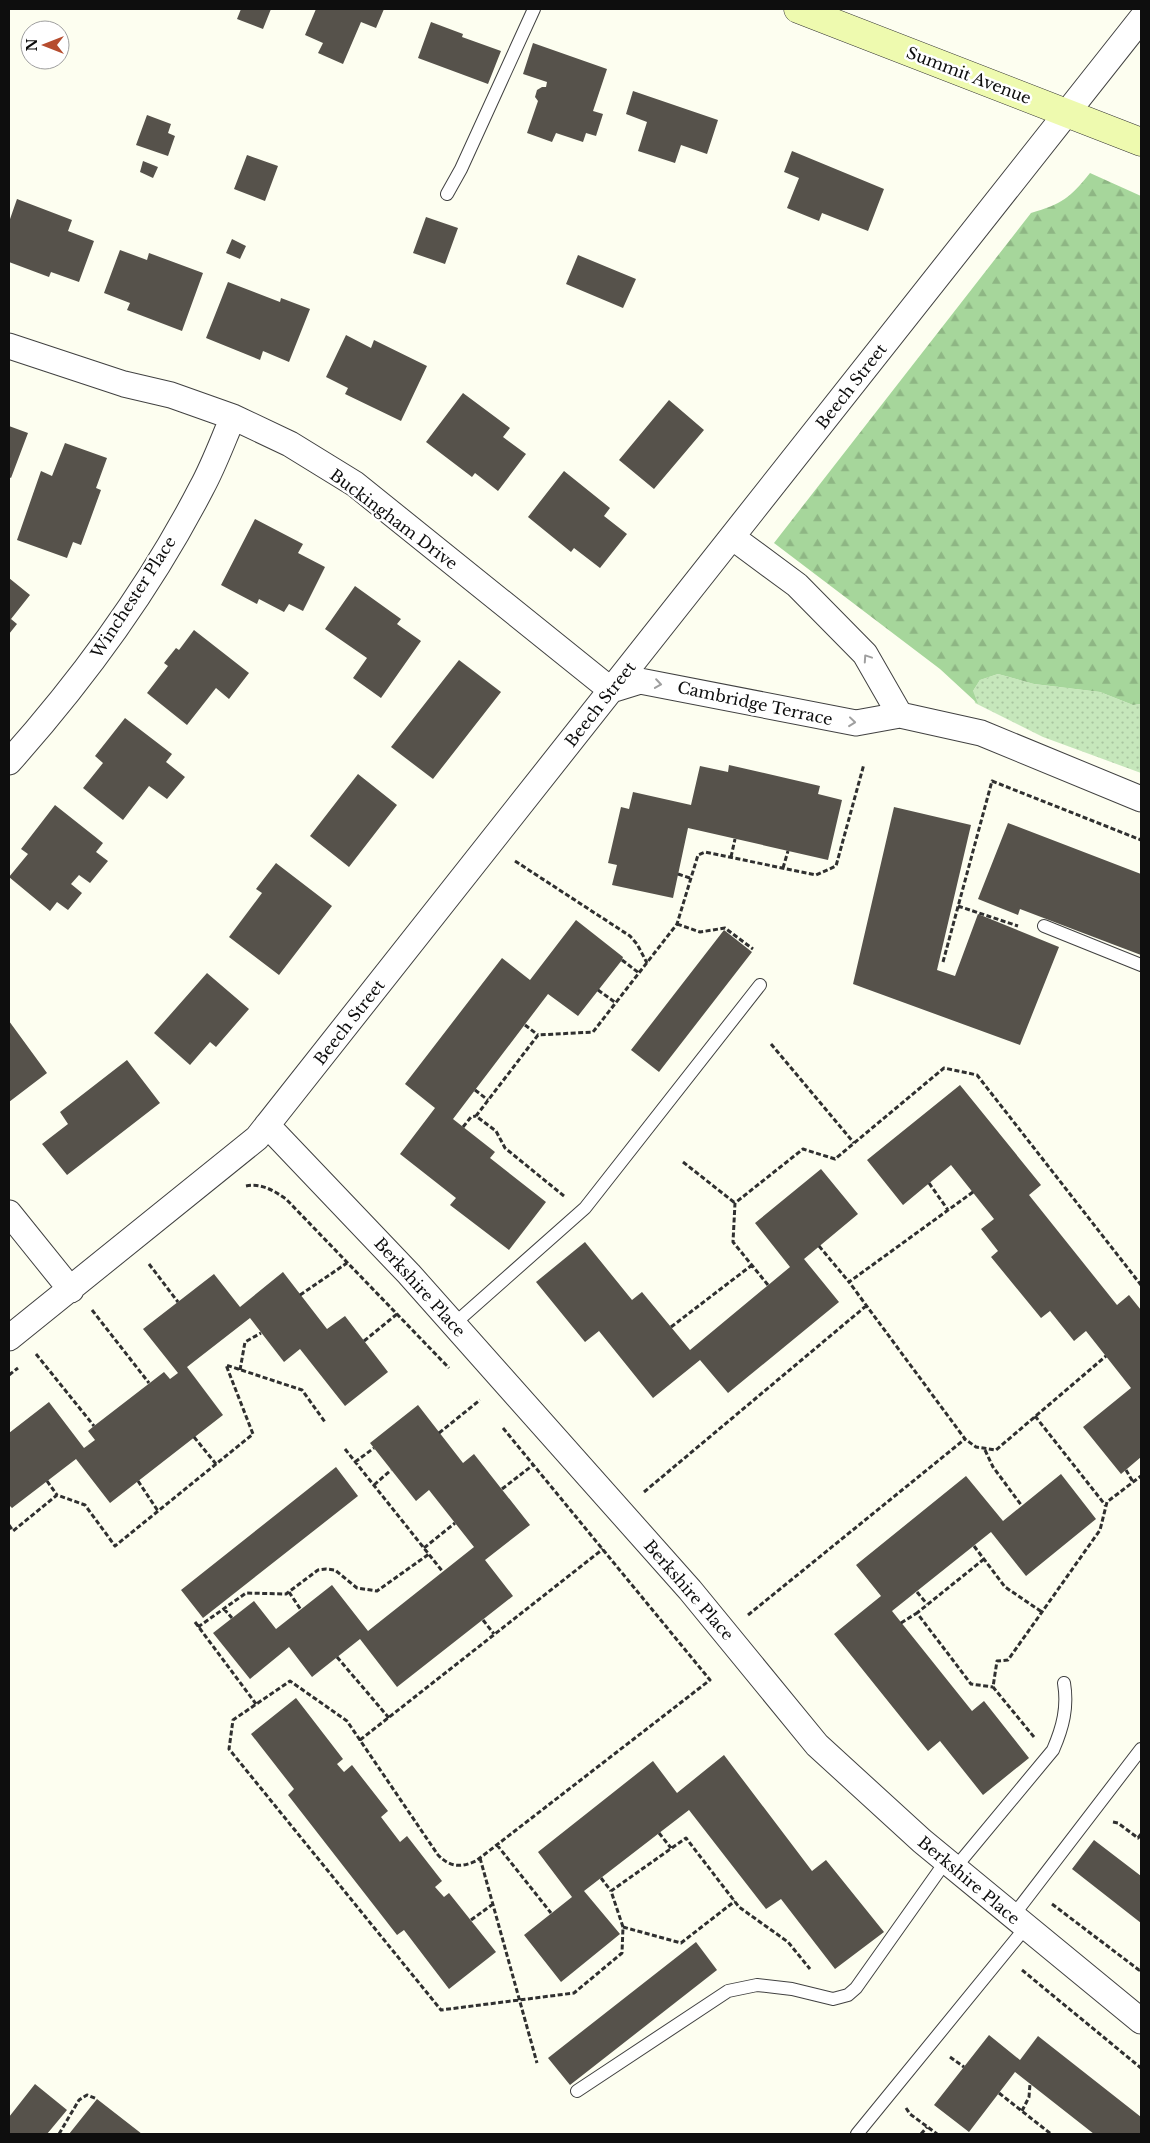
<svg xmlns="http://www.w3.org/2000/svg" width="1150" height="2143" viewBox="0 0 1150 2143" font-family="'Libre Baskerville',serif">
<defs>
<pattern id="grass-dots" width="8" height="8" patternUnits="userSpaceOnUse" patternTransform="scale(1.25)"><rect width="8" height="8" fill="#c6e7bb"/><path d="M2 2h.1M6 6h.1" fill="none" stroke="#a9c5a0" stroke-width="1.8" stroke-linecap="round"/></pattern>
<pattern id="forest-firs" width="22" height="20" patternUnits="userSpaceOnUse" patternTransform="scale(1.25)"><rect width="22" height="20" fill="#a6d69b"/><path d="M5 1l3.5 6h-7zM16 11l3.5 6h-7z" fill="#8eb684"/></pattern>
</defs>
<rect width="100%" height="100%" fill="#fdfef0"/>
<path fill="url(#grass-dots)" d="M 998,674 L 1034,684 L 1100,692 L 1133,705 L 1141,704 L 1141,773 L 1043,737 L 975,703 L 973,691 L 980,680 Z"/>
<path fill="url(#forest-firs)" d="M 1090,173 L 1141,196 L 1141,704 L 1133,705 L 1100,692 L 1034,684 L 998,674 L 980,680 L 973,691 L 978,704 L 940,669 L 774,543 L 1031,213 C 1062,204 1070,198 1090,173 Z"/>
<path fill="#56524b" d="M 241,9 L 271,9 L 263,29 L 237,19 Z
M 316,9 L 384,9 L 376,28 L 361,22 L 343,64 L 318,53 L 323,43 L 305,35 Z
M 431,22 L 463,34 L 462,37 L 501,51 L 488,84 L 418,58 Z
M 533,43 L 607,69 L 593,111 L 603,114 L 596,136 L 586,133 L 583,142 L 556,133 L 552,142 L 527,133 L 538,101 L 535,97 L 537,90 L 542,87 L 546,87 L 547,82 L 523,74 Z
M 633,91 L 718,120 L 707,154 L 681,145 L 675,163 L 638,151 L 647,122 L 626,114 Z
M 147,115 L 171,124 L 168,133 L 175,136 L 168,156 L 136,145 Z
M 792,151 L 884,189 L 868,231 L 822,213 L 819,221 L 787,208 L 799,178 L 784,172 Z
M 247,155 L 278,166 L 265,201 L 234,189 Z
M 143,161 L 158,167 L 153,178 L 140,172 Z
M 17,199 L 72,220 L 68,231 L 94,241 L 79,282 L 51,272 L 49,277 L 9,262 L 9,222 Z
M 426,217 L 458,228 L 445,264 L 413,253 Z
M 232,239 L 246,246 L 240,259 L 226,253 Z
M 120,250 L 147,260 L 149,253 L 203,273 L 182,331 L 127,310 L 130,303 L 104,293 Z
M 578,255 L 636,279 L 623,308 L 566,284 Z
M 228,282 L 280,302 L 281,298 L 310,309 L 289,362 L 263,351 L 260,360 L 206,338 Z
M 346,335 L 371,348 L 374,340 L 427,366 L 401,421 L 345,394 L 348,388 L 326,377 Z
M 463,393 L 510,428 L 503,437 L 526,454 L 498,491 L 475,473 L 472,477 L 426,442 Z
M 669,400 L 704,430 L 654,489 L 619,460 Z
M 9,426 L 28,433 L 11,478 L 9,477 Z
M 65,443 L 107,458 L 96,488 L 101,490 L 81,545 L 73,542 L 67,558 L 17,540 L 41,471 L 52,476 Z
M 564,471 L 610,508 L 604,516 L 627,534 L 600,568 L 574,548 L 571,552 L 528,517 Z
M 255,519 L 303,544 L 298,553 L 325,567 L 303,611 L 289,604 L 284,612 L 259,599 L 257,604 L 221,585 Z
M 9,578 L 30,595 L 11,619 L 17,624 L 9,634 Z
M 355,586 L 401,619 L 397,624 L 421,641 L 381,698 L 353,678 L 367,658 L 325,629 Z
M 194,630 L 249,673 L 229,699 L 216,688 L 187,725 L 147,693 L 168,666 L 164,663 L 176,648 L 179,650 Z
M 459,660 L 501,692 L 433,779 L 391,747 Z
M 125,718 L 172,754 L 166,762 L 185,777 L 167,799 L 149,786 L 123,820 L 83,788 L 103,763 L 95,756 Z
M 729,765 L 820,786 L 818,794 L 842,800 L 828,860 L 688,828 L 673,898 L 612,885 L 617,865 L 608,863 L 621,807 L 629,809 L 633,792 L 691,805 L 700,766 L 728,772 Z
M 358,774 L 397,805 L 349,867 L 310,836 Z
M 55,805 L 103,843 L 96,852 L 108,861 L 90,883 L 79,875 L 71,884 L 82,893 L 68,910 L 57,902 L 50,911 L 9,877 L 28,854 L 21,849 Z
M 894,807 L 971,825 L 937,970 L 955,976 L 978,914 L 1059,947 L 1020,1045 L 853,984 Z
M 1008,823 L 1141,874 L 1141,955 L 1020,909 L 1018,915 L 978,899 Z
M 276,863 L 332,906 L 279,975 L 229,937 L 262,893 L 256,889 Z
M 576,920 L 623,957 L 622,960 L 578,1016 L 548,994 L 453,1119 L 495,1152 L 490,1158 L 546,1202 L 509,1250 L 450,1205 L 456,1198 L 400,1154 L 435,1108 L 405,1084 L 502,958 L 530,980 Z
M 724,930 L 752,952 L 659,1072 L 631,1050 Z
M 207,973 L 249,1009 L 216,1047 L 210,1042 L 190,1065 L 154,1033 Z
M 9,1021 L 47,1073 L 9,1102 Z
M 127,1060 L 160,1103 L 67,1175 L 42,1144 L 68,1124 L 60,1112 Z
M 960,1085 L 1041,1185 L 1029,1195 L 1117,1305 L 1129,1295 L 1141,1310 L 1141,1457 L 1121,1474 L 1083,1427 L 1131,1388 L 1086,1331 L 1074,1341 L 1050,1311 L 1041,1318 L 991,1257 L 998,1251 L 981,1229 L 994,1219 L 951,1165 L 903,1205 L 867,1160 Z
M 821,1169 L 858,1214 L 804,1259 L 839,1302 L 728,1393 L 700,1360 L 653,1398 L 599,1331 L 585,1342 L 536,1282 L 585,1242 L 632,1300 L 642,1292 L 690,1350 L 790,1267 L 755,1223 Z
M 283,1272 L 327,1329 L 345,1316 L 388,1372 L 345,1406 L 300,1349 L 284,1362 L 250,1318 L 187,1367 L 223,1415 L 110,1503 L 76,1459 L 12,1508 L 9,1505 L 9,1433 L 49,1402 L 84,1448 L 95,1440 L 88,1431 L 94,1426 L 164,1372 L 170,1379 L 178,1373 L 143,1329 L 214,1274 L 240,1307 Z
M 418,1405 L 463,1463 L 474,1454 L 530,1525 L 485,1560 L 513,1596 L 397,1687 L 360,1639 L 312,1677 L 289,1647 L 250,1679 L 213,1633 L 254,1601 L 276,1629 L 332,1585 L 368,1631 L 474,1547 L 429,1490 L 416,1501 L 370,1443 Z
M 336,1467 L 358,1496 L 203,1618 L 181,1590 Z
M 1061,1474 L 1096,1519 L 1026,1576 L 991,1532 L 892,1611 L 972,1711 L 984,1701 L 1029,1758 L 983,1795 L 940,1741 L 928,1751 L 834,1634 L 881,1596 L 856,1565 L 966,1476 L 1003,1521 Z
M 296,1698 L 343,1759 L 337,1764 L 344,1772 L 352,1765 L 388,1811 L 381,1817 L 400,1842 L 407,1836 L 442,1881 L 435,1887 L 444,1897 L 449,1893 L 496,1952 L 449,1989 L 404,1930 L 397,1935 L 288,1795 L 294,1789 L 251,1734 Z
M 724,1755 L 812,1871 L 826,1860 L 884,1932 L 835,1969 L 781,1899 L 766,1909 L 689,1810 L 584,1891 L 620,1934 L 561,1982 L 524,1935 L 572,1897 L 538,1852 L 653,1761 L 677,1793 Z
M 1094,1840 L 1141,1876 L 1141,1923 L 1072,1869 Z
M 696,1942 L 717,1970 L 570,2085 L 548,2058 Z
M 989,2035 L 1020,2060 L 1038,2036 L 1141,2117 L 1141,2134 L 1094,2134 L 1015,2072 L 969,2132 L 934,2105 Z
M 35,2084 L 67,2110 L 47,2134 L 9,2134 L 9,2117 Z
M 97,2099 L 142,2134 L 69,2134 Z"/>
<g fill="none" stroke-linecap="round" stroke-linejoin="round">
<defs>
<path id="lane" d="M 447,194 L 461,169 L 534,9
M 1044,926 L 1141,965
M 454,1324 L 585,1208 L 760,985
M 955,1868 L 1053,1750 C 1063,1727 1068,1707 1064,1683
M 1013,1916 L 1141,1749
M 577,2091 L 728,1991 L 757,1985 L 792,1989 L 833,1999 L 848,1995 L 856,1988 L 946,1861
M 857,2134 L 1026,1927"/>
<path id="street" d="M 9,346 L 124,384 L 171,395 L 233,417 L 290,444 L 355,484 L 611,690 L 640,681 L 856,723 L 900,715 L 981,733 L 1141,799
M 732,537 L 797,585 L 865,654 L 900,715
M 9,762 C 83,679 151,586 202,487 C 214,465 223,440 233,417
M 267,1125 L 409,1274 L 690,1590 L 817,1745 L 922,1841 L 1141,2021
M 9,1213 L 71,1290
M 9,1338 L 257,1138 L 1141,19"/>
<path id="secondary" d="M 798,9 L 1141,142"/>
</defs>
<use href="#lane" stroke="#414141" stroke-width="14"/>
<use href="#street" stroke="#414141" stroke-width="27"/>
<use href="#secondary" stroke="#303030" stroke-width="29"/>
<path stroke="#303030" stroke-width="3" stroke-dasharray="5 2.5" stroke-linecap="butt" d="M 731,857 L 735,839
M 515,861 L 630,936 L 637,944 L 647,963
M 783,868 L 788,851
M 678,874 L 690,878
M 958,906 L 1018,926
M 677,924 L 700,932 L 725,928 L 753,949
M 622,960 L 639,973
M 943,962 L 992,781 L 1141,840
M 598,990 L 616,1003
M 525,1025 L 538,1035
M 771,1044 L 854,1143
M 475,1090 L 488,1100
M 463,1127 L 471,1117 L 476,1116
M 683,1162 L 735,1203
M 929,1183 L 948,1210
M 246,1186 C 261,1183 273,1190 286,1199 L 449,1368
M 973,1192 L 849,1282 L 965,1439 L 976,1447 L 996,1450 L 1106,1356
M 564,1196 L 505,1148 L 496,1131 L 476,1116 L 538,1035 L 593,1032 L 677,924 L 698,855 L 705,852 L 816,875 L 836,866 L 864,764
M 819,1246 L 849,1282
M 149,1264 L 178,1302
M 768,1285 L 733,1242 L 735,1203 L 803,1149 L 835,1159 L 944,1068 L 977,1075 L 1141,1285
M 300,1295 L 347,1263
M 92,1310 L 149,1383
M 671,1327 L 752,1265
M 364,1341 L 397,1314
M 36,1354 L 94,1426
M 240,1370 L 245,1342 L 261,1333
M 9,1375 L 18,1368
M 1035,1416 L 1106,1506
M 503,1428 L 710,1680 L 476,1861 C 460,1868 450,1867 438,1855 L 347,1721 L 290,1681 L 233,1720 L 229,1749 L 441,2010 L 574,1993 L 622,1953 L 623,1927 L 611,1891 L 686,1838 L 739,1907 L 788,1942 L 810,1969
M 439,1433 L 480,1400
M 194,1437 L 216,1464
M 345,1449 L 443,1572
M 985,1450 L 993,1467 L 1022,1506
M 355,1462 L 374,1448
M 1126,1470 L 1133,1482
M 47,1481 L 57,1495
M 138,1481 L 158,1511
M 374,1485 L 391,1470
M 502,1489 L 533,1465
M 644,1492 L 866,1306
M 9,1525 L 13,1531 L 57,1495 L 85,1505 L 115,1546 L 253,1434 L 226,1365 L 302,1390 L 325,1422
M 974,1546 L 1005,1587 L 1042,1612
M 424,1548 L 455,1523
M 984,1559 L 917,1613 L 971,1684 L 993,1687
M 289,1592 L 301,1610
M 917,1592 L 927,1604
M 224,1609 L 232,1618
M 748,1615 L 965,1439
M 483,1620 L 494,1634
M 195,1622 L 256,1704
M 901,1623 L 917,1613
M 198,1627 L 246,1593 L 286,1594 L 318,1570 L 326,1569 L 335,1570 L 357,1588 L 377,1591 L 429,1554
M 337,1657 L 389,1718
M 1034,1737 L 993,1687 L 997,1661 L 1008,1660 L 1100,1530 L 1107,1502 L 1141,1476
M 360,1740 L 603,1549
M 1113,1822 L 1118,1823 L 1138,1838 L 1141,1834
M 659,1833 L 671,1848
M 497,1845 L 551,1913
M 480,1858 L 537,2063
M 601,1878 L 611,1891
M 1052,1904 L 1139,1970 L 1141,1967
M 471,1920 L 493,1904
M 623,1927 L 681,1943 L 735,1901
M 1022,1970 L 1141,2068
M 950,2057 L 964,2067
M 999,2093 L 1051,2134
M 906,2108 L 910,2114 L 937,2134
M 1022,2111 L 1029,2097 L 1030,2084
M 59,2134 L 79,2100 L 87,2095 L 97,2099
M 921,2134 L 927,2127"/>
<use href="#lane" stroke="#fff" stroke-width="12"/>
<use href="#street" stroke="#fff" stroke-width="25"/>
<use href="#secondary" stroke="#eefaaf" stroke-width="28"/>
</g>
<defs><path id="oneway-chevron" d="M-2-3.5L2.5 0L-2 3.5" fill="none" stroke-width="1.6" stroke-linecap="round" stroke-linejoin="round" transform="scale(1.25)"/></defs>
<g stroke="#9f9f9f">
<use href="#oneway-chevron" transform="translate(867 658) rotate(-124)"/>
<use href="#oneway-chevron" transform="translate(658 684) rotate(8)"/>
<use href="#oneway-chevron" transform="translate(852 722) rotate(6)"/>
</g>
<g text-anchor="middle" stroke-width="5" stroke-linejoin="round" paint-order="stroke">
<g font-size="16" fill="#0e0e0e" stroke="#fff">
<text transform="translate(969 75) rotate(21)" y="6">Summit Avenue</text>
<text transform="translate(851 386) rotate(-52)" y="6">Beech Street</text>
<text transform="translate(394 519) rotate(37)" y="6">Buckingham Drive</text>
<text transform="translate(133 597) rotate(-57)" y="6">Winchester Place</text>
<text transform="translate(755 703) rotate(12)" y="6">Cambridge Terrace</text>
<text transform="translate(600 704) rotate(-52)" y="6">Beech Street</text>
<text transform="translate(349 1022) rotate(-52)" y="6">Beech Street</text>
<text transform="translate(420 1287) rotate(48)" y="6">Berkshire Place</text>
<text transform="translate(689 1590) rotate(49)" y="6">Berkshire Place</text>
<text transform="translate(969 1880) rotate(40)" y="6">Berkshire Place</text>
</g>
</g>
<rect width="1150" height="2143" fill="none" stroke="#0e0e0e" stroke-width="20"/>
<g transform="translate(45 45) rotate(270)"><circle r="24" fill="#ffffff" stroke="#9f9f9f"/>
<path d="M0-4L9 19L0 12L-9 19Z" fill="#b64c2e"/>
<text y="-8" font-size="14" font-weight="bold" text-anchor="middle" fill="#0e0e0e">N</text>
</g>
</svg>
